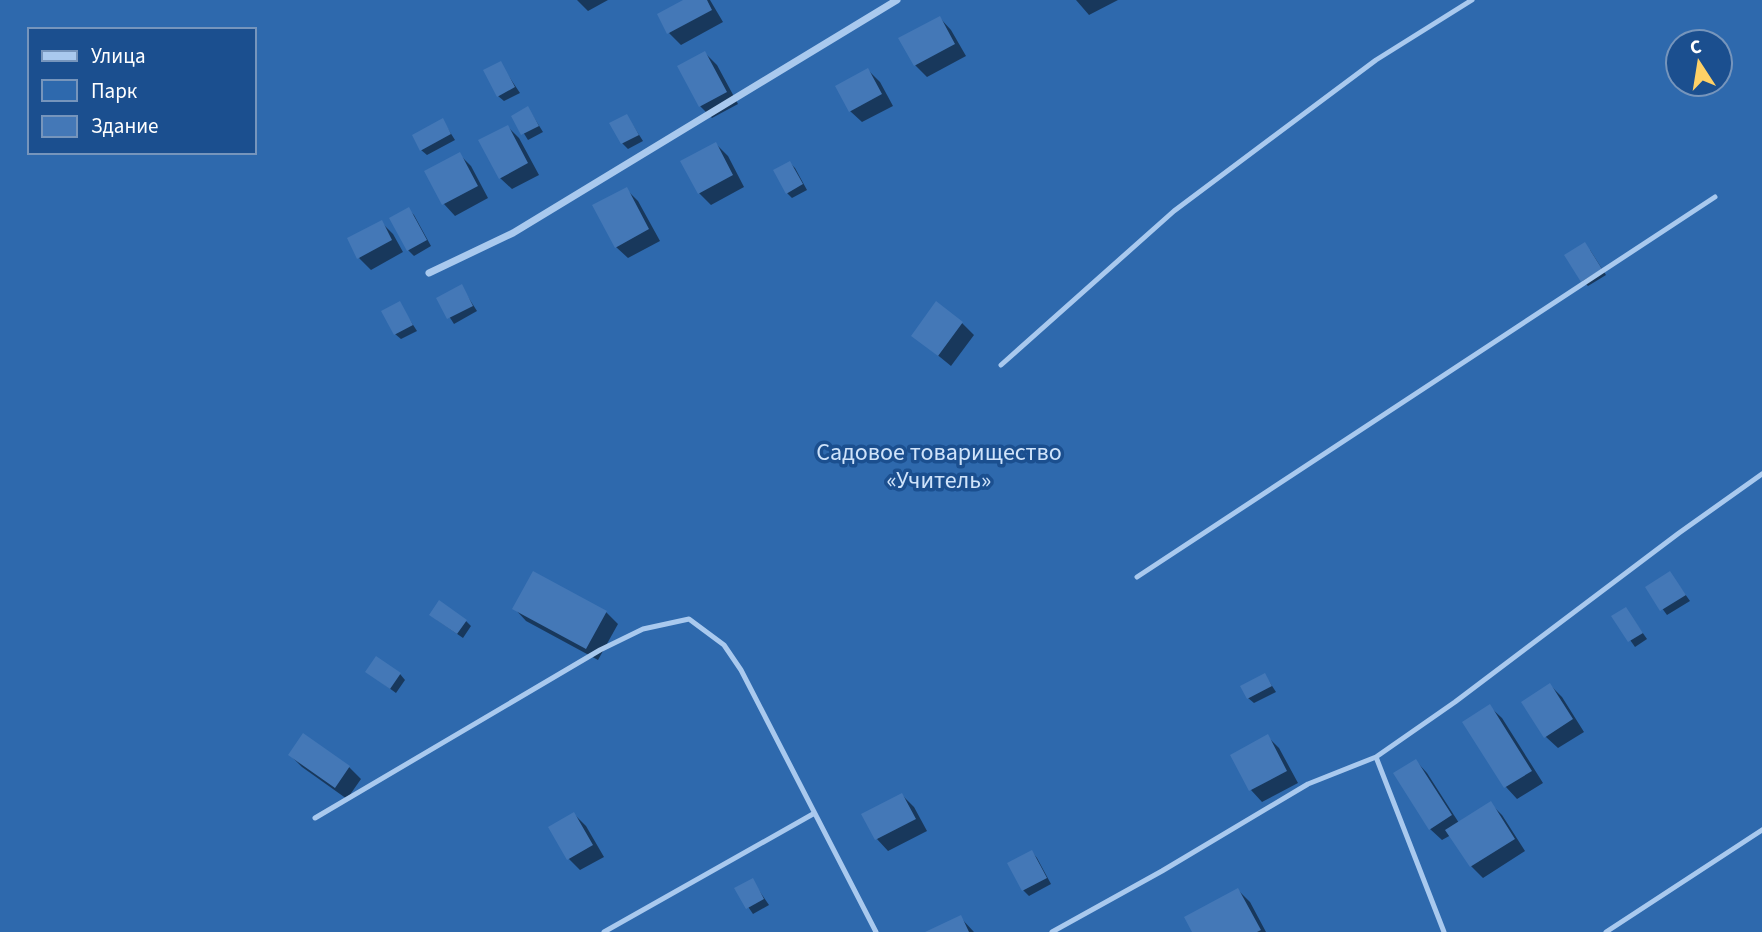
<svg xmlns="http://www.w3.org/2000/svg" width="1762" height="932" viewBox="0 0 1762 932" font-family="'Source Sans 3',sans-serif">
<rect width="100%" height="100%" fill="#1b4f8f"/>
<path fill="#2e69ad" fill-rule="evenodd" d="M 0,0 L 1762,0 L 1762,932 L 0,932 ZM 30,30 L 254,30 L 254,152 L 30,152 ZM 1678,42 L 1720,42 L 1720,84 L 1678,84 Z"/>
<path fill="#0007" d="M 577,0 L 608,0 L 588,11 Z
M 687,0 L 710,0 L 723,22 L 681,45 L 669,33 Z
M 1076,0 L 1118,0 L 1089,15 Z
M 940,18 L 951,30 L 966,56 L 927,77 L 915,65 Z
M 705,53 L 717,65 L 738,104 L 712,118 L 700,106 Z
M 500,63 L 520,93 L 504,101 L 498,96 Z
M 868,70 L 880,82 L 893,106 L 862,122 L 850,111 Z
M 528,108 L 543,132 L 528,140 L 513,116 Z
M 627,116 L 643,141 L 628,149 L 622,143 Z
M 443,121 L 455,140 L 427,155 L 421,150 Z
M 508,127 L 519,138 L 539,175 L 512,189 L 500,178 Z
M 716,144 L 728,156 L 744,187 L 711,205 L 699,193 Z
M 459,154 L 471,166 L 488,198 L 455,216 L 444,204 L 426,171 Z
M 790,163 L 795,168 L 807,190 L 792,198 L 787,193 Z
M 626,189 L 638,201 L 660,241 L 628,258 L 616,247 Z
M 408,209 L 414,215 L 431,246 L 414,256 L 408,250 Z
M 381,222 L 393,234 L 403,252 L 371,270 L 359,258 Z
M 1590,250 L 1606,275 L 1588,286 L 1583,281 Z
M 461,286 L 477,311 L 454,324 L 438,299 Z
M 399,303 L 417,331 L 401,339 L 395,334 Z
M 962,323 L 974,335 L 951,366 L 913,335 Z
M 1670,573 L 1690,601 L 1667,615 L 1647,588 Z
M 515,609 L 606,612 L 618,624 L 598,660 L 526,621 Z
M 1626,609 L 1647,639 L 1635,647 L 1614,617 Z
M 437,620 L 466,621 L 471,626 L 463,638 Z
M 367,672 L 400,674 L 405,680 L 396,693 Z
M 1265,675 L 1276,692 L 1254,703 L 1248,698 Z
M 1550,685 L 1562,697 L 1584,732 L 1558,748 L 1546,737 Z
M 1490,707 L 1502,718 L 1543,783 L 1517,799 L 1506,787 L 1464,723 Z
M 1268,737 L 1279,748 L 1298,783 L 1262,802 L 1251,790 Z
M 290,755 L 349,767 L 361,779 L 347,799 L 302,767 Z
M 1416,761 L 1427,773 L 1459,823 L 1490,803 L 1502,815 L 1525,851 L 1483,878 L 1471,866 L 1451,835 L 1442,840 L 1430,829 Z
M 902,795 L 914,807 L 927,831 L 888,851 L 877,839 Z
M 574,814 L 586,826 L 604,857 L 580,870 L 568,858 Z
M 1032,852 L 1037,858 L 1051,884 L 1029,896 L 1023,890 Z
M 752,880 L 769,905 L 753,914 L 736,889 Z
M 1238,890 L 1250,902 L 1266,932 L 1194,932 Z
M 960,917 L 974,932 L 929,932 Z"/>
<path fill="#4478b7" d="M 683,0 L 707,0 L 712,10 L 667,34 L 657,14 Z
M 940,16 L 955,44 L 914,66 L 898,38 Z
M 705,51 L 727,92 L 699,107 L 677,66 Z
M 501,61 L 515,87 L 497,97 L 483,70 Z
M 868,68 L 882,94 L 849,112 L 835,86 Z
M 528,106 L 539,126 L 521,135 L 511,116 Z
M 627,114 L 639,135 L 621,144 L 609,123 Z
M 443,118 L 451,134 L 420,151 L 412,135 Z
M 508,125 L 528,163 L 499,179 L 478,140 Z
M 716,142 L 733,175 L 698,194 L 680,161 Z
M 460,152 L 478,186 L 442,205 L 424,171 Z
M 790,161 L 803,184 L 786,194 L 773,170 Z
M 627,187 L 649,229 L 615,248 L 592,205 Z
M 409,207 L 427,240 L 407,251 L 389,218 Z
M 382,220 L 392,240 L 357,259 L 347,238 Z
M 1585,242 L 1602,269 L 1581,282 L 1564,255 Z
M 462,284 L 473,306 L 447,319 L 436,298 Z
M 400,301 L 413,325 L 394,335 L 381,311 Z
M 936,301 L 963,322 L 938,356 L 911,336 Z
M 533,571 L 607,611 L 586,649 L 512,609 Z
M 1670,571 L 1686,595 L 1660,611 L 1645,587 Z
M 439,600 L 467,620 L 457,634 L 429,615 Z
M 1626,607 L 1643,633 L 1628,642 L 1611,616 Z
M 376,656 L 401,673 L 390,689 L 365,672 Z
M 1265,673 L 1272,686 L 1247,699 L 1240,686 Z
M 1550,683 L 1573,719 L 1544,738 L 1521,702 Z
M 1490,704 L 1532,771 L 1504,788 L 1462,722 Z
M 303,733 L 350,766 L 335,788 L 288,755 Z
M 1268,734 L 1287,771 L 1249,791 L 1230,755 Z
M 1416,759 L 1452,815 L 1429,830 L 1393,773 Z
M 902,793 L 916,819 L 875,840 L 861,814 Z
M 1491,801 L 1515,839 L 1470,867 L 1445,830 Z
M 574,812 L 593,845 L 567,860 L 548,827 Z
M 1032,850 L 1047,878 L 1022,891 L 1007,863 Z
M 753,878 L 764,899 L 746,909 L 734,888 Z
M 1238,888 L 1261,930 L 1257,932 L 1192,932 L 1184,917 Z
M 961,915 L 969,932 L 925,932 Z"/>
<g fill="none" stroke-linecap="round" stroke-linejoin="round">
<path stroke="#a9c9ee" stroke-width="5" d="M 1001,365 L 1174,211 L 1376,60 L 1472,0
M 1137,577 L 1715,197
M 1376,757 L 1444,932
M 315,818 L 600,650 L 643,629 L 689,619 L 724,645 L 741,670 L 876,932
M 604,932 L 813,814
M 1052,932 L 1162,871 L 1308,784 L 1376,757 L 1455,702 L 1679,533 L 1762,474
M 1606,932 L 1762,830"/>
<path stroke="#a9c9ee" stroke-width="7" d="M 429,273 L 513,233 L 897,0"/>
</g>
<g text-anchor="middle" stroke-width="7" stroke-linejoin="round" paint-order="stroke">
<g font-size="24" fill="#cfe3fa" stroke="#1b4f8f">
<text x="939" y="460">Садовое товарищество<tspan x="939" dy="28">«Учитель»</tspan></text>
</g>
</g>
<rect x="28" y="28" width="228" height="126" fill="#1b4f8f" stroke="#7695bc" stroke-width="2"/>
<rect x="42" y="51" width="35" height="10" fill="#a9c9ee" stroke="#7695bc" stroke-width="2"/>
<text x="91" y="63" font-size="21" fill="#ffffff">Улица</text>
<rect x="42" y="80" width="35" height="21" fill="#2e69ad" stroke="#7695bc" stroke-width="2"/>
<text x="91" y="98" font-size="21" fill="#ffffff">Парк</text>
<rect x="42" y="116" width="35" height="21" fill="#4478b7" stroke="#7695bc" stroke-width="2"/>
<text x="91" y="133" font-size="21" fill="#ffffff">Здание</text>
<g transform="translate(1699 63) rotate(348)"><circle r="33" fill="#1b4f8f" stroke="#7695bc" stroke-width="2"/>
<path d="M0-5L12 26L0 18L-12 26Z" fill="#ffd166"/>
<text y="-10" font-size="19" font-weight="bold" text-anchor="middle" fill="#ffffff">С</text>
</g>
</svg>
